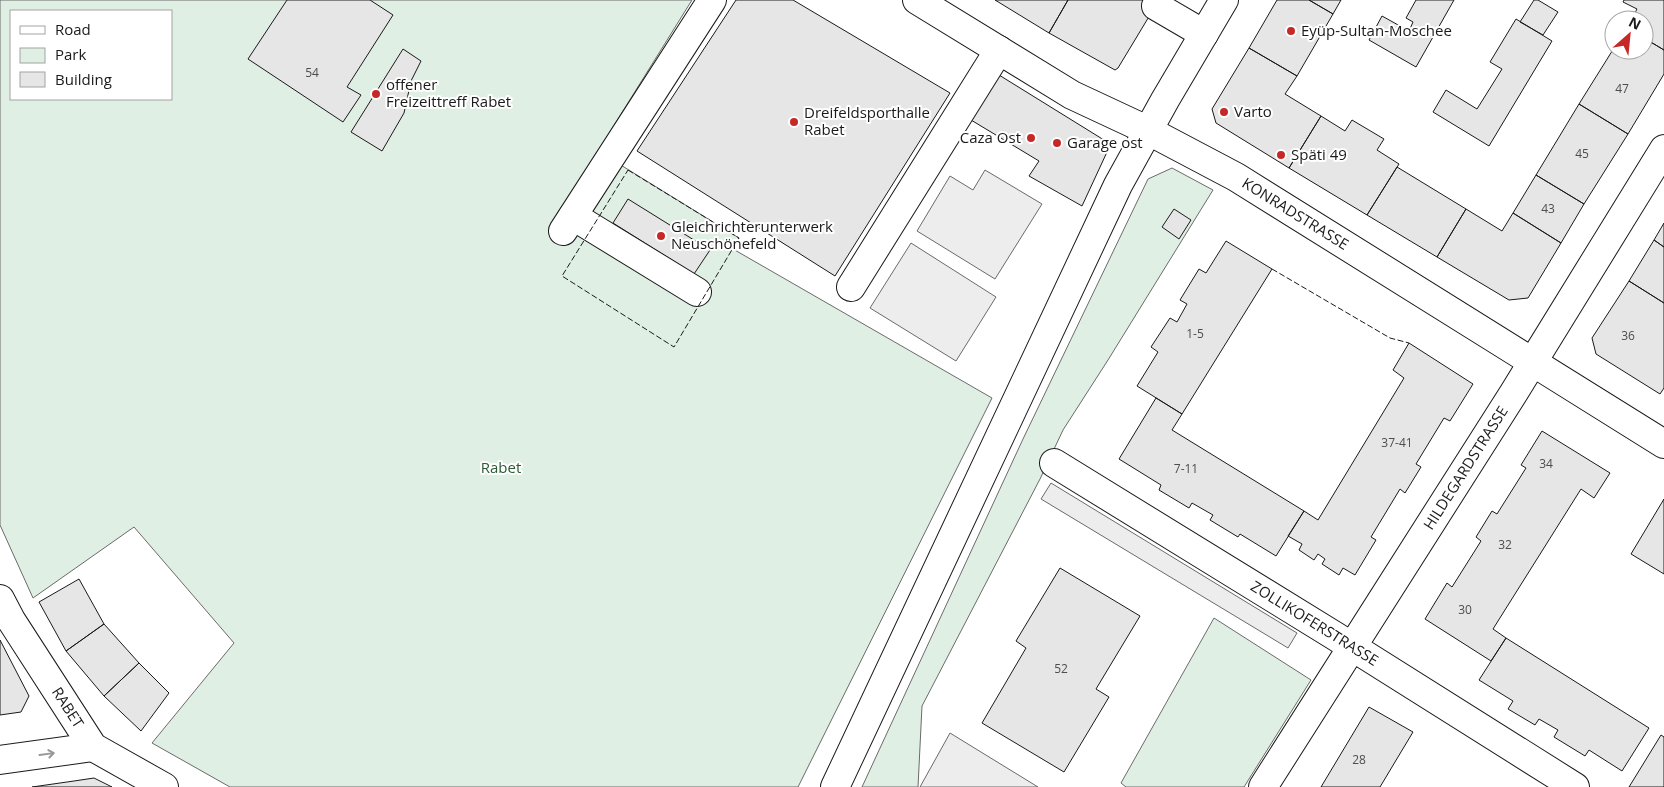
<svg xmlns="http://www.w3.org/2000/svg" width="1664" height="787" viewBox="0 0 1664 787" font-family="'Open Sans',sans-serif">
<rect width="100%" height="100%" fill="#fff"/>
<path fill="#e0efe3" stroke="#6a6a6a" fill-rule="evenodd" d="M 0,0 L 692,0 L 598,151 L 739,238 L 733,249 L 992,398 L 798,787 L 230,787 L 152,743 L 234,643 L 134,527 L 33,598 L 0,525 ZM 11,11 L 171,11 L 171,99 L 11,99 Z
M 1172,168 L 1213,190 L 1108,360 L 1063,430 L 1040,479 L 922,706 L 918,787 L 862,787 L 1023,439 L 1148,179 Z
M 1214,618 L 1311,680 L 1244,787 L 1126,787 L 1121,783 Z"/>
<path fill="#ededed" stroke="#6a6a6a" d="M 985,170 L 1042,204 L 995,279 L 917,231 L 950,176 L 973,190 Z
M 911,243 L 996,297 L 956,361 L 870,308 Z
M 1051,483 L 1297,633 L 1288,648 L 1041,499 Z
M 950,733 L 1038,787 L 920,787 Z"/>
<path fill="#e6e6e6" stroke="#1a1a1a" d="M 287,0 L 370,0 L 393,15 L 347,87 L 361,95 L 343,122 L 248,59 Z
M 736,0 L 793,0 L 950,93 L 835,276 L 637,151 Z
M 995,0 L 1068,0 L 1049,33 Z
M 1068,0 L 1159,0 L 1118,68 L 1115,70 L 1049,33 Z
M 1277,0 L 1309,0 L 1333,14 L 1297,76 L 1249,48 Z
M 1309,0 L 1341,0 L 1333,14 Z
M 1416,0 L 1454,0 L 1416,67 L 1369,40 L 1382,16 L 1409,31 L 1413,22 L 1406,18 Z
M 1534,0 L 1538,0 L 1558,12 L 1543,35 L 1520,22 Z
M 1624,0 L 1664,0 L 1664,50 L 1644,38 L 1644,20 L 1631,20 L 1637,9 L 1623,2 Z
M 1516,19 L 1552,41 L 1489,146 L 1433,112 L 1446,90 L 1477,109 L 1502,69 L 1490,62 Z
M 1644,38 L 1664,50 L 1664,74 L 1628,134 L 1579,104 L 1614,48 L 1614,50 L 1644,50 Z
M 1249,48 L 1297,76 L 1285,94 L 1321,116 L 1289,168 L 1216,123 L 1212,109 Z
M 403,49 L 421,61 L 411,81 L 404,113 L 382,151 L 351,132 Z
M 999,75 L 1104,140 L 1107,152 L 1082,206 L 1029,176 L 1039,161 L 971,120 Z
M 1579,104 L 1628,134 L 1584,204 L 1536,175 Z
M 1321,116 L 1345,131 L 1352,120 L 1384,139 L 1377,150 L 1399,164 L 1367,215 L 1289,168 Z
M 1397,167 L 1466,209 L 1437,257 L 1367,215 Z
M 1536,175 L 1584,204 L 1561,243 L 1513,213 Z
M 628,199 L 710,250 L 694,274 L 613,223 Z
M 1174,209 L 1191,220 L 1179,239 L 1162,227 Z
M 1466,209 L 1502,231 L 1513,213 L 1561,243 L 1528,298 L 1509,300 L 1437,257 Z
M 1664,223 L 1664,247 L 1654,240 Z
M 1654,240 L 1664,247 L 1664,303 L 1629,281 Z
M 1226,241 L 1272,269 L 1182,414 L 1137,386 L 1158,352 L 1151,347 L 1170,318 L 1177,322 L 1187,304 L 1180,300 L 1199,269 L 1206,273 Z
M 1629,281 L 1664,303 L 1664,388 L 1660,394 L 1596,354 L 1592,338 Z
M 1409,343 L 1473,384 L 1450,421 L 1444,418 L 1416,464 L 1421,467 L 1405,493 L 1400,489 L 1371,537 L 1376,540 L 1355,575 L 1343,568 L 1339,575 L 1322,564 L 1325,559 L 1318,554 L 1314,560 L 1299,550 L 1302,544 L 1288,536 L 1304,511 L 1318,520 L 1404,378 L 1393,370 Z
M 1156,398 L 1182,414 L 1172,430 L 1304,511 L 1276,556 L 1240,534 L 1238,537 L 1210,520 L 1213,515 L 1192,503 L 1189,508 L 1159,490 L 1161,485 L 1119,459 Z
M 1542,431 L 1610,473 L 1594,498 L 1581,489 L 1493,629 L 1506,638 L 1491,661 L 1425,619 L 1447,583 L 1452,587 L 1481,541 L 1476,537 L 1492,511 L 1497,514 L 1526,468 L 1521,465 Z
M 1664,499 L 1664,574 L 1631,554 Z
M 1060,568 L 1140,616 L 1096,689 L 1109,697 L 1064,772 L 982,723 L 1026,648 L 1016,641 Z
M 79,579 L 104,624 L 66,651 L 39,602 Z
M 104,624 L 139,663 L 104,696 L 66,651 Z
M 1506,638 L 1649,728 L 1622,771 L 1589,750 L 1585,756 L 1554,737 L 1558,730 L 1539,719 L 1535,725 L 1508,709 L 1513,701 L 1479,680 Z
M 0,640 L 29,696 L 21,712 L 0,715 Z
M 139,663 L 169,693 L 141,731 L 104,696 Z
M 1369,707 L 1413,732 L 1380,787 L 1321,787 Z
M 1661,735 L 1664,737 L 1664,787 L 1629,787 Z
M 94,778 L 112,787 L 32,787 L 74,781 Z"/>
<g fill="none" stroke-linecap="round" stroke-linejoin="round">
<defs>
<g id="minor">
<path id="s1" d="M 917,0 L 1072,95 L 1147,130 L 1236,177 L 1664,444"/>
<path d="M 1156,6 L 1204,34"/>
<path d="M 573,216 L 697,292"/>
<path d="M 563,231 L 712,0"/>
<path d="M 851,287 L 999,50"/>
<path id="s2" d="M 1054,463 L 1335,636 L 1575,787"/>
<path id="s3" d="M 0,599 L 11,620 L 93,747 L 164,787"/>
<path d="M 0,760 L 93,747"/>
<path d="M 835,787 L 1118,185 L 1165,100 L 1224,0"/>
<path id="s4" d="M 1263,787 L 1513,394 L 1664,149"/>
</g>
</defs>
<use href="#minor" stroke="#1a1a1a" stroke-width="30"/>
<use href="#minor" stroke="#fff" stroke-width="28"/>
<path stroke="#1a1a1a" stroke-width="1" stroke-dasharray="6 2.5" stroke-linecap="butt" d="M 628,170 L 739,238 L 674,347 L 562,276 Z
M 1272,269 L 1390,338 L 1409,343"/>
</g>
<defs><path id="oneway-shaft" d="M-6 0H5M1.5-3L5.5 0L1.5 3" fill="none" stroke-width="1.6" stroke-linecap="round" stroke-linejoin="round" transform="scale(1.25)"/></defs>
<use stroke="#989898" href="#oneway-shaft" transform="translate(47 754) rotate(-8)"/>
<g fill="#c62828" stroke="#fff" stroke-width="2">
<circle cx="1291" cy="31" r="5"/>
<circle cx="376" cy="94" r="5"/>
<circle cx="1224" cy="112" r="5"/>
<circle cx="794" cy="122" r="5"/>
<circle cx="1031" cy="138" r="5"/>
<circle cx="1057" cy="143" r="5"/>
<circle cx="1281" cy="155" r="5"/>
<circle cx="661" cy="236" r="5"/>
</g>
<g text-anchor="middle" stroke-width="4" stroke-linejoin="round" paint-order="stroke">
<g font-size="12" fill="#4d4d4d">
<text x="312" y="77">54</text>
<text x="1622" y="93">47</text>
<text x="1582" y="158">45</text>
<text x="1548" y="213">43</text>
<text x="1195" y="338">1-5</text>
<text x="1628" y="340">36</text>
<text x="1397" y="447">37-41</text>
<text x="1546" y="468">34</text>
<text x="1186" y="473">7-11</text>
<text x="1505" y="549">32</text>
<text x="1465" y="614">30</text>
<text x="1061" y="673">52</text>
<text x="1359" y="764">28</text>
</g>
<g font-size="15" fill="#1a1a1a" stroke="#fff" text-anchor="start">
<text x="1301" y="36">Eyüp-Sultan-Moschee</text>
<text x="386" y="90">offener<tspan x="386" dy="17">Freizeittreff Rabet</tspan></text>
<text x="1234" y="117">Varto</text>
<text x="804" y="118">Dreifeldsporthalle<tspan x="804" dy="17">Rabet</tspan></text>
<text x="1021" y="143" text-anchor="end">Caza Ost</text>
<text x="1067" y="148">Garage ost</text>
<text x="1291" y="160">Späti 49</text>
<text x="671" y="232">Gleichrichterunterwerk<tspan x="671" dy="17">Neuschönefeld</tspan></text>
</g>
<g font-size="15" fill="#1a1a1a" stroke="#fff">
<text dy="5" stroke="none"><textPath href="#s1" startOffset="435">KONRADSTRASSE</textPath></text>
<text dy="5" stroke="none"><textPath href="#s4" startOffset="378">HILDEGARDSTRASSE</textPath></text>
<text dy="5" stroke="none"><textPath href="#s2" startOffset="306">ZOLLIKOFERSTRASSE</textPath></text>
<text dy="5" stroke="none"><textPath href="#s3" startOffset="128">RABET</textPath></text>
</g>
<g font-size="15" fill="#2b5a34" stroke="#fff">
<text x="501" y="473">Rabet</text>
</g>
</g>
<rect x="10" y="10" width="162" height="90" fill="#ffffff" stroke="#a3a3a3"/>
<rect x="20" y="26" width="25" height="8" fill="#ffffff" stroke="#a3a3a3"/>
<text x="55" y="35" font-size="15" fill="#1a1a1a">Road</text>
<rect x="20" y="48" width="25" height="15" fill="#e0efe3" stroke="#a3a3a3"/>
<text x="55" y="60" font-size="15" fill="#1a1a1a">Park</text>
<rect x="20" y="72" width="25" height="15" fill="#e6e6e6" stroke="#a3a3a3"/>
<text x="55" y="85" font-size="15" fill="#1a1a1a">Building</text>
<g transform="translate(1629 35) rotate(27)"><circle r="24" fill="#ffffff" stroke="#a3a3a3"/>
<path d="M0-4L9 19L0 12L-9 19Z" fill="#c62828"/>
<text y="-8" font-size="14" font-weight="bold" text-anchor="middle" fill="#1a1a1a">N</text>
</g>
</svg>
